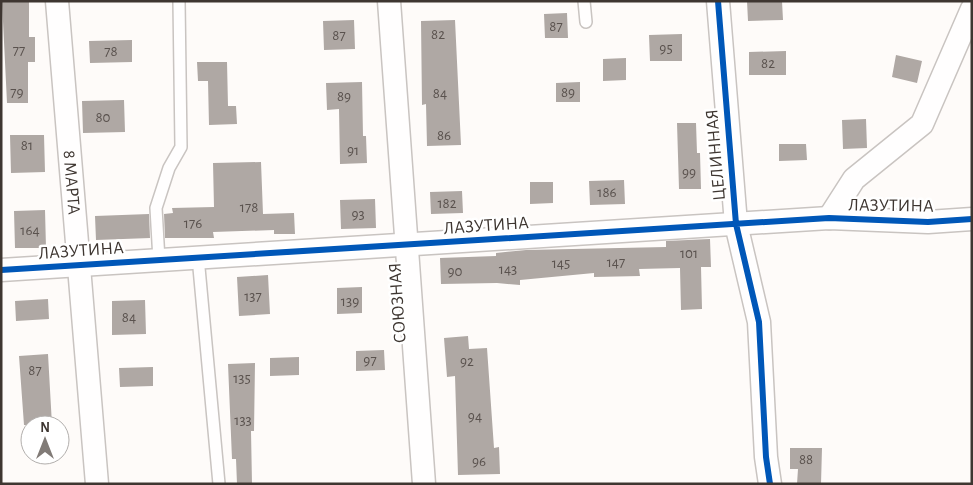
<svg xmlns="http://www.w3.org/2000/svg" width="973" height="485" viewBox="0 0 973 485" font-family="'Alegreya Sans',sans-serif">
<rect width="100%" height="100%" fill="#fefbf9"/>
<path fill="#afa8a4" d="M 2,1 L 29,1 L 29,37 L 35,37 L 35,62 L 28,62 L 28,103 L 7,103 Z
M 747,1 L 782,1 L 783,20 L 748,21 Z
M 567,13 L 568,38 L 545,38 L 544,14 Z
M 354,20 L 355,49 L 324,50 L 323,21 Z
M 455,20 L 461,145 L 427,146 L 426,104 L 422,105 L 421,21 Z
M 682,34 L 682,61 L 650,61 L 649,35 Z
M 132,40 L 132,62 L 90,63 L 89,41 Z
M 786,51 L 786,75 L 749,75 L 749,52 Z
M 896,55 L 922,61 L 917,83 L 892,77 Z
M 626,58 L 626,80 L 603,81 L 603,59 Z
M 197,62 L 227,62 L 228,106 L 236,106 L 237,124 L 209,125 L 208,81 L 198,81 Z
M 362,82 L 363,136 L 366,136 L 367,163 L 340,164 L 339,109 L 327,110 L 326,83 Z
M 580,82 L 580,102 L 556,102 L 556,83 Z
M 124,100 L 125,132 L 83,133 L 82,101 Z
M 866,119 L 867,148 L 843,149 L 842,120 Z
M 677,123 L 696,123 L 697,153 L 700,153 L 701,189 L 679,189 Z
M 10,135 L 44,135 L 45,172 L 11,173 Z
M 779,144 L 806,144 L 807,160 L 779,161 Z
M 261,162 L 263,214 L 294,213 L 295,234 L 274,234 L 274,230 L 213,232 L 214,238 L 165,238 L 164,214 L 173,213 L 172,208 L 214,207 L 213,163 Z
M 624,180 L 625,204 L 590,205 L 589,181 Z
M 530,182 L 553,182 L 553,203 L 530,204 Z
M 462,191 L 463,213 L 431,214 L 430,192 Z
M 375,199 L 376,228 L 341,229 L 340,200 Z
M 45,210 L 46,248 L 15,248 L 14,211 Z
M 149,214 L 150,238 L 96,240 L 95,216 Z
M 710,239 L 711,267 L 701,267 L 702,309 L 681,310 L 680,268 L 639,269 L 640,276 L 594,277 L 594,273 L 520,280 L 520,285 L 497,283 L 441,284 L 440,258 L 496,256 L 496,253 L 526,250 L 666,247 L 666,241 Z
M 268,275 L 270,314 L 239,316 L 237,277 Z
M 362,287 L 362,313 L 337,314 L 337,288 Z
M 48,299 L 49,319 L 16,321 L 15,301 Z
M 145,300 L 146,334 L 112,335 L 112,301 Z
M 468,336 L 469,349 L 487,348 L 494,448 L 499,447 L 500,474 L 458,475 L 455,376 L 447,377 L 444,338 Z
M 384,350 L 385,370 L 356,371 L 356,351 Z
M 48,354 L 52,425 L 24,425 L 19,356 Z
M 299,357 L 299,375 L 270,376 L 270,358 Z
M 255,363 L 254,431 L 251,431 L 252,484 L 237,484 L 236,459 L 232,459 L 228,364 Z
M 153,367 L 153,386 L 120,387 L 119,368 Z
M 790,448 L 822,448 L 821,484 L 797,484 L 798,469 L 790,469 Z"/>
<g fill="none" stroke-linecap="round" stroke-linejoin="round">
<defs>
<path id="service" d="M 584,1 L 586,22
M 198,257 L 219,484
M 159,260 L 156,208 L 169,168 L 181,147 L 179,1"/>
<g id="minor">
<path id="s1" d="M 57,1 L 97,484"/>
<path d="M 389,1 L 424,484"/>
<path d="M 718,1 L 736,224 L 759,322 L 766,457 L 770,484"/>
<path d="M 829,218 L 854,179 L 922,124 L 972,9"/>
<path d="M 1,270 L 829,218 L 928,222 L 972,219"/>
</g>
</defs>
<use href="#service" stroke="#c9c4c1" stroke-width="14"/>
<use href="#minor" stroke="#c9c4c1" stroke-width="25"/>
<use href="#service" stroke="#fffefe" stroke-width="11"/>
<use href="#minor" stroke="#fffefe" stroke-width="22"/>
<defs>
<path id="cycleway" d="M 718,1 L 736,224 L 759,322 L 766,457 L 770,484
M 1,270 L 829,218 L 928,222 L 972,219"/>
</defs>
<use href="#cycleway" stroke="#fff" stroke-width="9"/>
<use href="#cycleway" stroke="#0057b8" stroke-width="6"/>
</g>
<g text-anchor="middle" stroke-width="5" stroke-linejoin="round" paint-order="stroke">
<g font-size="15" fill="#5a524e">
<text x="556" y="31">87</text>
<text x="438" y="39">82</text>
<text x="339" y="40">87</text>
<text x="666" y="53">95</text>
<text x="19" y="55">77</text>
<text x="111" y="56">78</text>
<text x="768" y="68">82</text>
<text x="17" y="97">79</text>
<text x="568" y="97">89</text>
<text x="440" y="98">84</text>
<text x="344" y="101">89</text>
<text x="103" y="122">80</text>
<text x="444" y="140">86</text>
<text x="27" y="150">81</text>
<text x="353" y="155">91</text>
<text x="689" y="177">99</text>
<text x="607" y="197">186</text>
<text x="447" y="208">182</text>
<text x="249" y="212">178</text>
<text x="358" y="219">93</text>
<text x="193" y="228">176</text>
<text x="30" y="235">164</text>
<text x="689" y="258">101</text>
<text x="616" y="267">147</text>
<text x="561" y="268">145</text>
<text x="508" y="274">143</text>
<text x="455" y="276">90</text>
<text x="253" y="301">137</text>
<text x="350" y="306">139</text>
<text x="129" y="322">84</text>
<text x="370" y="365">97</text>
<text x="467" y="366">92</text>
<text x="35" y="375">87</text>
<text x="242" y="383">135</text>
<text x="475" y="421">94</text>
<text x="243" y="425">133</text>
<text x="806" y="464">88</text>
<text x="479" y="466">96</text>
</g>
<g font-size="18" fill="#3e3631" stroke="#fff">
<text transform="translate(715 155) rotate(-95)" y="6">ЦЕЛИННАЯ</text>
<text dy="6" stroke="none"><textPath href="#s1" startOffset="182">8 МАРТА</textPath></text>
<text transform="translate(891 205) rotate(1)" y="6">ЛАЗУТИНА</text>
<text transform="translate(486 225) rotate(-4)" y="6">ЛАЗУТИНА</text>
<text transform="translate(81 250) rotate(-4)" y="6">ЛАЗУТИНА</text>
<text transform="translate(397 303) rotate(-94)" y="6">СОЮЗНАЯ</text>
</g>
</g>
<rect width="973" height="485" fill="none" stroke="#3e3631" stroke-width="5"/>
<g transform="translate(45 440)"><circle r="24" fill="#ffffff" stroke="#b2afad"/>
<path d="M0-4L9 19L0 12L-9 19Z" fill="#817b77"/>
<text y="-8" font-size="14" font-weight="bold" text-anchor="middle" fill="#3e3631">N</text>
</g>
</svg>
